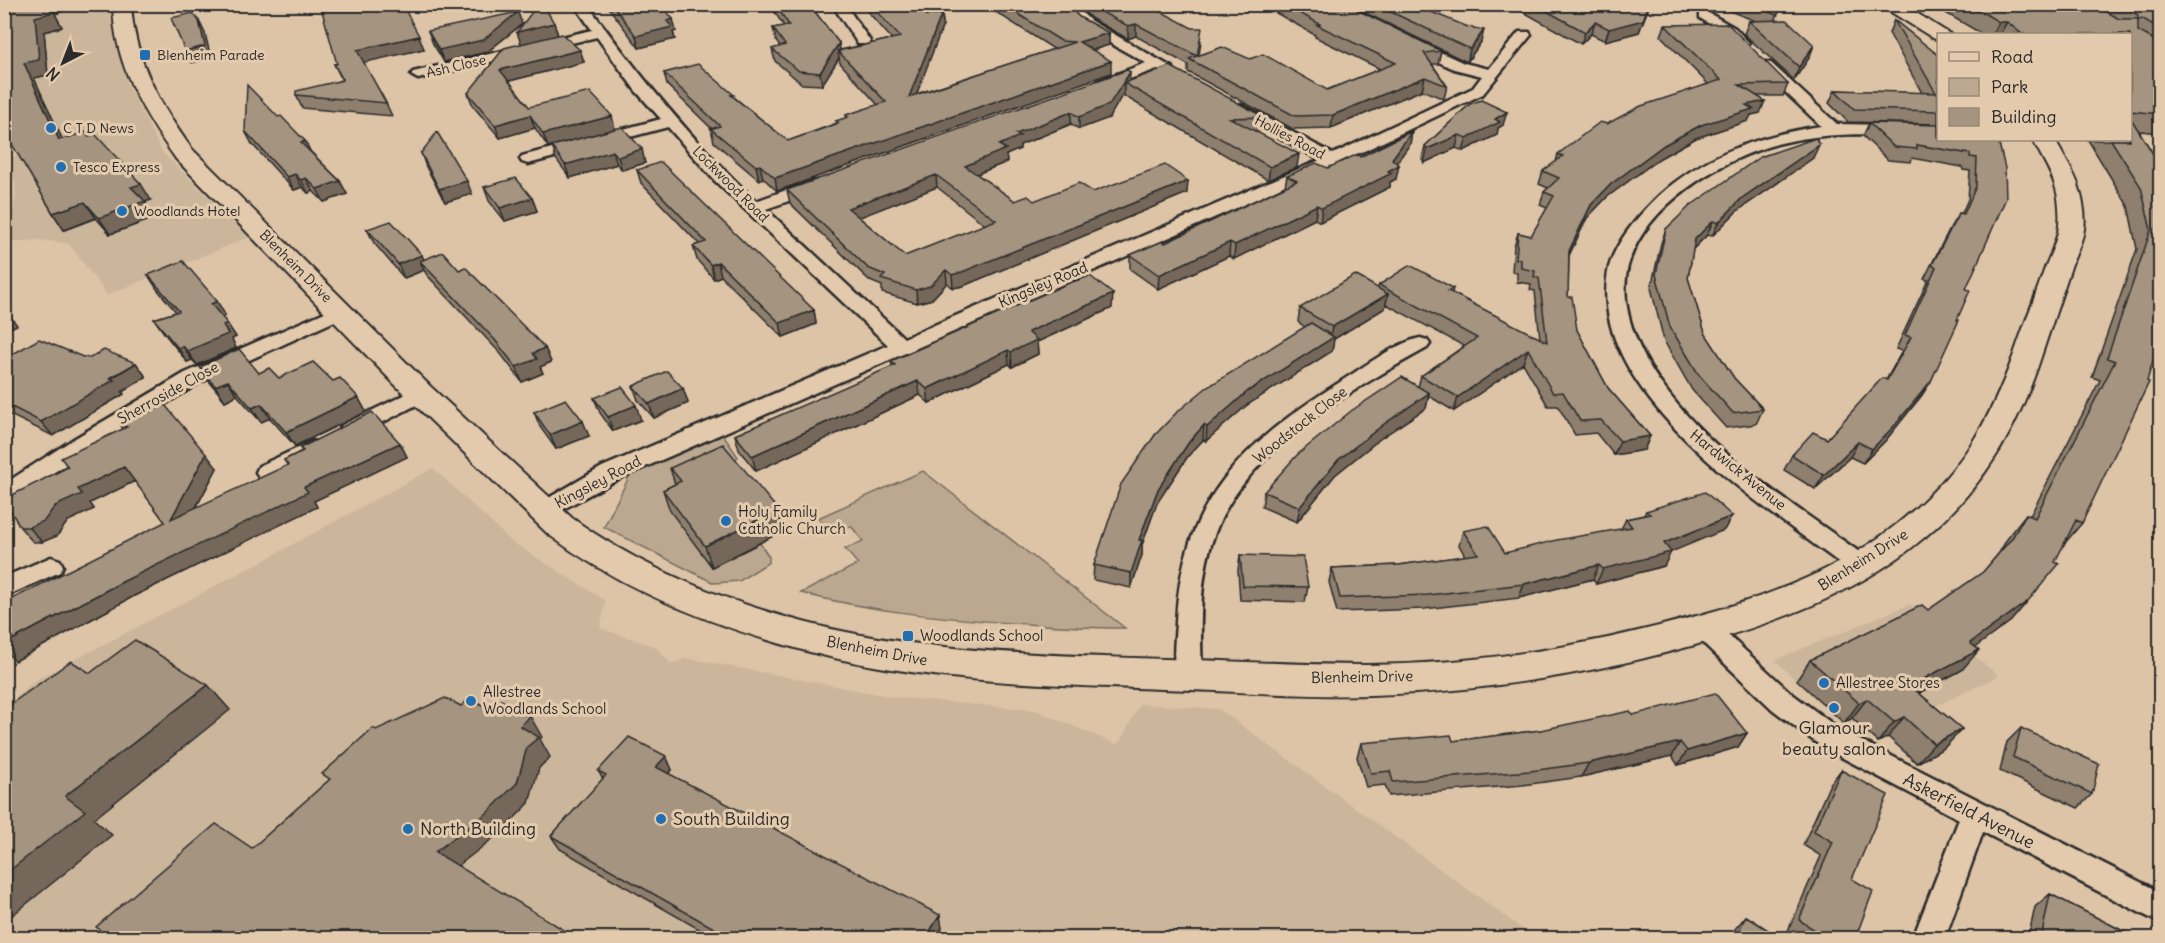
<svg xmlns="http://www.w3.org/2000/svg" width="2165" height="943" viewBox="0 0 2165 943" font-family="Delius,sans-serif">
<rect width="100%" height="100%" fill="#ddc4a7"/>
<filter id="ink" filterUnits="userSpaceOnUse"><feTurbulence type="fractalNoise" baseFrequency=".0167" numOctaves="2"/><feDisplacementMap in="SourceGraphic" scale="12" xChannelSelector="R" yChannelSelector="G"/><feConvolveMatrix kernelMatrix="1 2 1 2 8 2 1 2 1" color-interpolation-filters="sRGB"/></filter>
<g filter="url(#ink)">
<path fill="#ccb69b" d="M 60,5 L 111,5 L 110,16 L 127,83 L 162,152 L 250,237 L 107,295 L 69,244 L 41,240 L 5,242 L 16,196 L 15,182 L 5,160 L 38,145 L 4,47 Z
M 433,468 L 512,542 L 606,601 L 600,628 L 656,647 L 671,664 L 686,658 L 894,697 L 1035,710 L 1118,745 L 1140,704 L 1219,709 L 1535,938 L 5,938 L 5,706 L 36,680 L 255,565 Z
M 1910,604 L 1999,676 L 1860,742 L 1775,660 Z"/>
<path fill="#bca890" stroke="#746a5e" stroke-width="1.5" d="M 723,435 L 738,457 L 729,465 L 712,567 L 760,543 L 769,557 L 769,562 L 739,581 L 714,583 L 604,527 L 630,475 Z
M 923,471 L 1125,628 C 1087,629 1049,625 1010,623 C 941,618 869,611 801,593 L 858,564 L 845,549 L 863,541 L 851,526 L 833,535 L 818,518 Z"/>
<g fill="none" stroke-linecap="round" stroke-linejoin="round">
<defs>
<path id="street" d="M 574,4 L 587,4 C 639,75 692,141 756,201 L 811,181 L 823,181 L 825,185 L 823,189 L 766,209 L 904,338 L 1320,160 L 1232,111 L 1229,108 L 1232,105 L 1242,105 L 1333,154 L 1473,88 L 1482,76 L 1454,69 L 1406,47 L 1406,41 L 1416,41 L 1464,63 L 1489,69 L 1519,32 L 1529,32 L 1531,35 L 1483,94 L 1339,163 L 618,479 L 543,520 L 535,518 L 531,512 L 535,506 L 602,467 L 888,345 L 715,181 L 668,127 L 528,164 L 522,162 L 520,159 L 522,156 L 661,119 L 635,90 L 597,37 L 418,79 L 411,75 L 413,72 L 592,30 Z
M 832,4 L 845,4 L 870,41 L 868,44 L 858,44 Z
M 1057,4 L 1072,4 L 1091,21 L 1173,68 L 1166,72 L 1157,69 L 1108,87 L 1098,87 L 1095,84 L 1098,81 L 1146,63 L 1081,27 Z
M 1705,11 L 1735,28 L 1749,43 L 1747,46 L 1737,46 L 1725,34 L 1700,18 L 1700,12 Z
M 1766,62 L 1771,63 L 1837,124 L 1938,126 L 1938,136 C 1885,135 1834,130 1781,143 C 1724,157 1644,205 1628,266 C 1618,306 1638,352 1662,385 C 1715,458 1796,506 1869,559 L 1872,565 L 1869,571 L 1860,574 L 1851,571 C 1769,510 1581,391 1609,267 C 1615,246 1630,226 1645,210 C 1691,159 1754,136 1821,126 L 1761,69 L 1759,66 Z
M 341,305 L 351,311 L 348,315 L 199,383 L 4,503 L 4,484 L 72,440 L 185,373 Z
M 1420,338 L 1427,340 L 1430,344 L 1427,348 C 1357,387 1258,443 1222,517 C 1198,564 1200,623 1202,674 L 1198,682 L 1189,685 L 1180,682 C 1171,665 1175,641 1176,623 C 1181,501 1242,444 1340,382 C 1364,367 1392,345 1420,338 Z
M 421,387 L 428,389 L 432,394 L 428,399 L 358,435 L 350,437 L 342,435 L 339,430 L 342,425 Z
M 313,441 L 321,444 L 324,449 L 321,454 L 275,478 L 267,480 L 259,478 L 256,472 L 259,466 Z
M 51,557 L 60,560 L 63,566 L 60,572 L 4,597 L 4,577 Z
M 1705,619 L 1714,622 L 1791,693 L 1842,731 L 2160,892 L 2160,923 L 1983,832 L 1945,938 L 1913,938 L 1959,819 L 1822,747 L 1772,709 L 1696,636 L 1692,629 L 1696,622 Z"/>
<path id="secondary" d="M 113,4 L 131,4 C 134,60 160,105 192,149 L 431,387 L 572,518 C 640,567 722,600 803,622 C 921,653 1045,655 1166,659 C 1233,661 1300,665 1367,665 C 1479,664 1592,646 1700,615 C 1769,596 1840,570 1897,524 C 1959,474 1987,428 2014,354 C 2024,325 2035,297 2045,268 C 2050,255 2058,239 2059,225 C 2060,215 2059,199 2056,189 C 2052,172 2040,155 2033,140 L 2055,140 C 2063,156 2076,174 2080,191 C 2083,201 2086,218 2084,229 C 2083,240 2076,253 2072,264 C 2062,294 2052,324 2042,354 C 2017,431 1983,490 1920,541 C 1861,590 1788,618 1716,639 C 1603,672 1489,692 1371,695 C 1302,697 1232,691 1163,689 C 1044,685 922,682 806,651 C 716,627 623,591 548,534 L 411,401 L 176,159 C 142,111 114,64 113,4 Z
M 1878,4 L 1902,4 L 1950,34 L 1938,34 L 1938,40 L 1933,38 Z"/>
</defs>
<use href="#street" stroke="#2b2b2b" stroke-width="5"/>
<use href="#secondary" stroke="#2b2b2b" stroke-width="4"/>
<use href="#street" fill="#e4caac" fill-rule="evenodd"/>
<use href="#secondary" fill="#e4caac" fill-rule="evenodd"/>
</g>
<path fill="#8e7f6e" stroke="#2b2b2b" stroke-width="1.5" fill-rule="evenodd" d="M 4,4 L 72,8 L 55,14 L 62,27 L 44,32 L 48,75 L 34,78 L 62,139 L 88,136 L 151,200 L 145,202 L 155,218 L 110,234 L 96,218 L 64,230 L 53,213 L 12,143 L 4,145 Z
M 606,4 L 660,4 L 676,31 L 673,32 L 675,39 L 639,48 Z
M 769,4 L 809,4 L 839,43 L 840,50 L 892,39 L 861,4 L 910,4 L 927,16 L 942,13 L 943,25 L 916,94 L 1054,49 L 994,11 L 989,4 L 1067,4 L 1079,17 L 1109,33 L 1109,45 L 1093,50 L 1111,73 L 777,191 L 763,178 L 759,180 L 714,142 L 711,129 L 712,129 L 667,85 L 664,73 L 735,98 L 788,141 L 837,123 L 836,121 L 847,118 L 846,115 L 878,105 L 840,63 L 839,58 L 822,85 L 802,84 L 775,61 L 772,49 L 780,47 L 776,41 L 773,28 L 784,26 Z
M 1076,4 L 1140,4 L 1201,41 L 1199,56 L 1250,59 L 1327,90 L 1380,69 L 1315,37 L 1315,35 L 1260,4 L 1345,4 L 1441,51 L 1438,64 L 1432,64 L 1447,86 L 1444,99 L 1422,90 L 1331,128 L 1293,129 L 1188,72 L 1188,65 L 1136,36 L 1128,39 L 1092,19 Z
M 1347,4 L 1412,4 L 1481,42 L 1467,62 L 1465,61 Z
M 1509,4 L 1650,4 L 1639,32 L 1605,41 L 1591,34 L 1581,44 Z
M 1711,4 L 1769,4 L 1779,12 L 1775,21 L 1814,45 L 1809,58 L 1794,80 L 1744,34 L 1749,21 L 1756,21 Z
M 1930,4 L 2160,4 L 2160,133 L 2139,131 L 2160,165 L 2160,337 L 2082,523 L 2065,543 L 2011,621 L 1975,647 L 1962,670 L 1919,693 L 1962,729 L 1944,748 L 1917,763 L 1888,737 L 1878,742 L 1852,718 L 1844,723 L 1797,680 L 1810,660 L 1928,610 L 1983,572 L 1999,553 L 2010,534 L 2026,514 L 2030,516 L 2100,380 L 2092,377 L 2137,249 L 2128,206 L 2088,140 L 2130,140 L 2130,34 L 1982,34 Z
M 333,8 L 424,49 L 363,62 L 386,103 L 392,116 L 302,108 L 296,95 L 342,80 L 334,64 L 337,64 Z
M 1894,20 L 1938,55 L 1938,124 L 1848,122 L 1829,103 L 1835,90 L 1922,93 L 1889,33 Z
M 554,23 L 558,35 L 580,50 L 584,62 L 509,81 L 529,107 L 615,129 L 622,127 L 645,163 L 622,170 L 617,164 L 570,178 L 556,159 L 552,146 L 548,147 L 535,128 L 500,138 L 473,106 L 468,93 L 521,44 Z
M 522,24 L 487,52 L 444,62 L 433,44 L 428,31 Z
M 1665,25 L 1788,84 L 1783,96 L 1757,96 L 1760,113 L 1751,115 L 1748,121 L 1696,138 L 1660,158 L 1607,197 L 1587,218 L 1569,255 L 1568,297 L 1577,330 L 1608,388 L 1650,436 L 1644,450 L 1614,455 L 1596,433 L 1575,435 L 1558,406 L 1548,406 L 1523,363 L 1454,411 L 1429,396 L 1426,408 L 1381,438 L 1335,475 L 1297,522 L 1262,507 L 1264,492 L 1418,387 L 1421,376 L 1464,346 L 1386,304 L 1385,308 L 1334,339 L 1332,351 L 1247,405 L 1206,441 L 1203,440 L 1188,456 L 1157,503 L 1142,545 L 1142,555 L 1131,588 L 1093,580 L 1094,565 L 1155,435 L 1305,327 L 1298,322 L 1300,308 L 1378,288 L 1379,285 L 1453,288 L 1452,293 L 1540,339 L 1535,291 L 1530,290 L 1531,284 L 1517,282 L 1517,273 L 1512,272 L 1514,246 L 1518,233 L 1531,236 L 1547,208 L 1540,205 L 1544,192 L 1548,188 L 1539,184 L 1543,171 L 1556,162 L 1558,154 L 1607,124 L 1708,84 L 1661,36 Z
M 1130,72 L 1129,81 L 1264,117 L 1262,130 L 1253,131 L 1297,167 L 1268,180 L 1124,96 L 1124,92 L 1109,118 L 1079,129 L 1071,124 L 1020,145 L 1020,149 L 1006,155 L 1007,162 L 977,174 L 1015,201 L 1034,201 L 1093,192 L 1187,193 L 963,286 L 953,288 L 947,283 L 932,299 L 917,303 L 882,293 L 882,286 L 870,281 L 790,203 L 787,190 ZM 937,187 L 985,225 L 905,256 L 859,217 Z
M 1470,104 L 1503,125 L 1498,128 L 1497,135 L 1463,151 L 1456,148 L 1424,163 L 1422,159 L 1425,146 Z
M 278,117 L 305,141 L 310,151 L 340,181 L 347,194 L 324,202 L 313,191 L 308,193 L 302,187 L 294,190 L 252,144 L 245,131 Z
M 1869,123 L 1998,140 L 1966,289 L 1931,381 L 1922,395 L 1886,440 L 1863,463 L 1850,457 L 1815,489 L 1784,470 L 1792,455 L 1827,439 L 1886,380 L 1902,351 L 1896,349 L 1928,280 L 1924,279 L 1951,226 L 1959,213 L 1962,213 L 1968,199 L 1970,171 L 1963,170 L 1962,167 L 1912,158 L 1911,162 L 1888,160 L 1863,136 Z
M 1412,131 L 1410,144 L 1396,163 L 1396,179 L 1390,182 L 1390,187 L 1320,222 L 1315,219 L 1234,259 L 1229,256 L 1158,289 L 1130,269 L 1130,255 L 1165,243 L 1285,186 L 1287,176 L 1328,168 L 1360,157 Z
M 421,153 L 472,194 L 445,202 L 426,167 Z
M 1813,158 L 1736,212 L 1712,236 L 1707,235 L 1693,249 L 1688,278 L 1705,333 L 1734,378 L 1763,409 L 1756,424 L 1726,428 L 1692,390 L 1664,341 L 1651,288 L 1661,243 L 1666,229 Z
M 637,170 L 814,310 L 816,324 L 783,337 L 721,276 L 714,279 L 697,260 L 693,246 L 699,244 L 641,183 Z
M 484,187 L 532,198 L 537,211 L 505,221 L 489,201 Z
M 367,229 L 424,259 L 459,270 L 545,348 L 551,362 L 540,367 L 543,373 L 522,382 L 501,354 L 427,275 L 424,270 L 404,278 L 374,243 Z
M 148,275 L 217,301 L 225,315 L 222,317 L 236,337 L 232,339 L 236,348 L 197,365 L 192,360 L 187,362 L 164,333 L 154,319 L 176,312 L 157,289 Z
M 1112,308 L 1037,342 L 1038,354 L 1012,367 L 1009,364 L 929,403 L 920,395 L 756,471 L 739,450 L 735,435 L 892,367 L 891,361 Z
M 83,357 L 136,363 L 146,377 L 122,392 L 124,394 L 53,436 L 4,412 L 4,359 Z
M 200,367 L 259,373 L 279,378 L 333,381 L 358,397 L 366,412 L 295,446 L 270,418 L 261,422 L 237,395 L 225,401 L 209,381 Z
M 633,386 L 683,388 L 688,403 L 654,418 L 638,400 Z
M 594,398 L 641,420 L 613,431 L 600,413 Z
M 534,412 L 589,436 L 556,449 L 540,427 Z
M 120,424 L 217,468 L 196,508 L 288,466 L 284,460 L 302,451 L 300,448 L 400,443 L 407,457 L 314,501 L 317,507 L 136,595 L 15,661 L 165,522 L 135,481 L 90,503 L 94,509 L 68,521 L 57,536 L 42,542 L 33,542 L 20,527 L 123,429 Z
M 670,468 L 783,531 L 712,567 L 670,511 L 663,490 L 675,484 Z
M 1646,511 L 1732,516 L 1724,530 L 1671,551 L 1664,566 L 1596,584 L 1593,579 L 1519,598 L 1424,609 L 1337,612 L 1329,582 L 1332,568 L 1399,565 L 1465,556 L 1459,545 L 1463,531 L 1505,553 L 1621,529 L 1626,519 L 1644,515 Z
M 1240,555 L 1308,587 L 1305,602 L 1240,600 L 1238,570 Z
M 1633,715 L 1747,733 L 1738,747 L 1678,765 L 1672,756 L 1581,777 L 1523,785 L 1389,796 L 1385,785 L 1366,787 L 1357,757 L 1361,743 L 1453,741 L 1541,730 Z
M 2021,728 L 2092,794 L 2078,808 L 2000,771 L 2007,742 Z
M 666,756 L 672,770 L 669,774 L 942,928 L 935,939 L 716,939 L 560,849 L 551,836 L 603,779 L 598,771 Z
M 1841,770 L 1852,879 L 1855,939 L 1796,939 L 1787,933 L 1821,856 L 1803,845 L 1830,784 Z
M 2050,894 L 2139,939 L 2028,939 L 2035,907 Z
M 1746,916 L 1782,939 L 1731,939 L 1735,929 Z"/>
<path fill="#74685a" stroke="#2b2b2b" stroke-width="1.5" d="M 43,4 L 76,4 L 72,8 L 55,14 L 62,27 L 44,32 L 48,75 L 34,78 L 70,156 L 59,140 L 24,63 L 35,17 Z
M 1649,4 L 1650,4 L 1639,32 L 1605,41 L 1609,29 Z
M 518,12 L 522,24 L 487,52 L 444,62 L 439,50 Z
M 942,13 L 943,25 L 911,109 L 909,97 Z
M 673,19 L 676,31 L 673,32 L 675,39 L 639,48 L 636,36 L 667,21 Z
M 199,21 L 205,33 L 211,58 L 192,63 L 185,51 Z
M 1595,22 L 1591,34 L 1581,44 L 1585,32 Z
M 1999,22 L 2007,22 L 2000,34 L 1993,34 Z
M 554,23 L 558,36 L 521,44 L 517,32 Z
M 1136,24 L 1136,36 L 1128,39 L 1128,26 Z
M 1484,30 L 1481,42 L 1467,62 L 1470,49 Z
M 1109,33 L 1109,45 L 1079,54 L 1079,42 Z
M 419,36 L 424,49 L 362,63 L 357,50 Z
M 839,43 L 840,53 L 838,51 L 839,58 L 822,85 L 820,73 Z
M 1814,45 L 1809,58 L 1794,80 L 1799,67 Z
M 580,50 L 584,62 L 505,82 L 500,70 Z
M 1111,61 L 1111,73 L 777,191 L 775,178 Z
M 1130,72 L 1129,84 L 1124,83 L 1124,92 L 1109,118 L 1079,129 L 1079,117 Z
M 1425,77 L 1422,90 L 1331,128 L 1333,115 Z
M 1765,101 L 1760,113 L 1751,115 L 1748,121 L 1696,138 L 1660,158 L 1607,197 L 1587,218 L 1565,264 L 1569,251 L 1591,205 L 1611,184 L 1664,145 L 1701,125 L 1746,105 Z
M 1071,112 L 1071,124 L 1020,145 L 1020,149 L 1006,155 L 1007,162 L 966,178 L 965,166 L 1016,134 Z
M 1507,112 L 1503,125 L 1498,128 L 1497,135 L 1463,151 L 1467,138 L 1495,119 Z
M 530,115 L 535,128 L 500,138 L 495,125 Z
M 612,116 L 615,129 L 548,147 L 543,134 Z
M 4,130 L 13,143 L 5,145 L 4,145 Z
M 1412,131 L 1410,144 L 1392,169 L 1399,165 L 1396,179 L 1390,182 L 1390,187 L 1320,222 L 1322,208 L 1392,159 Z
M 1459,135 L 1456,148 L 1424,163 L 1427,149 Z
M 305,141 L 312,155 L 301,143 Z
M 1819,145 L 1813,158 L 1736,212 L 1712,236 L 1718,223 L 1742,198 Z
M 642,149 L 645,163 L 622,170 L 618,157 Z
M 613,151 L 617,164 L 570,178 L 565,165 Z
M 1299,154 L 1297,167 L 1268,180 L 1270,167 Z
M 760,165 L 763,178 L 759,180 L 756,166 Z
M 295,174 L 302,187 L 294,190 L 287,177 Z
M 936,175 L 937,187 L 850,221 L 848,208 Z
M 306,178 L 313,191 L 308,193 L 301,180 Z
M 340,181 L 347,194 L 324,202 L 317,189 Z
M 467,181 L 472,194 L 445,202 L 439,189 Z
M 1188,181 L 1187,193 L 963,286 L 953,288 L 952,275 Z
M 141,184 L 151,200 L 145,202 L 155,218 L 110,234 L 99,218 L 131,187 Z
M 532,198 L 537,211 L 505,221 L 500,208 Z
M 85,202 L 96,218 L 64,230 L 53,213 Z
M 1317,205 L 1315,219 L 1234,259 L 1235,245 Z
M 1713,221 L 1707,235 L 1689,253 L 1695,239 Z
M 1230,242 L 1229,256 L 1158,289 L 1159,275 Z
M 422,255 L 428,269 L 420,261 L 424,270 L 404,278 L 398,264 Z
M 718,262 L 721,276 L 714,279 L 711,265 Z
M 946,270 L 947,283 L 932,299 L 917,303 L 916,290 Z
M 1113,294 L 1112,308 L 1037,342 L 1038,354 L 1012,367 L 1011,352 L 1028,332 Z
M 1388,294 L 1385,308 L 1334,339 L 1332,351 L 1247,405 L 1206,441 L 1207,427 L 1248,391 L 1330,339 L 1332,327 Z
M 217,301 L 225,315 L 220,318 L 211,304 Z
M 814,310 L 816,324 L 783,337 L 780,323 Z
M 4,311 L 6,311 L 17,325 L 4,331 Z
M 227,323 L 236,337 L 232,339 L 236,348 L 197,365 L 187,351 L 223,325 Z
M 183,346 L 192,360 L 187,362 L 178,348 Z
M 545,348 L 551,362 L 540,367 L 543,373 L 522,382 L 516,367 L 533,353 Z
M 1528,349 L 1523,363 L 1454,411 L 1458,397 Z
M 1008,350 L 1009,364 L 929,403 L 927,389 Z
M 136,363 L 146,377 L 122,392 L 124,394 L 53,436 L 41,422 Z
M 228,381 L 237,395 L 225,401 L 215,386 Z
M 918,381 L 920,395 L 756,471 L 752,456 Z
M 1931,381 L 1922,395 L 1886,440 L 1863,463 L 1872,449 Z
M 683,388 L 688,403 L 654,418 L 649,404 Z
M 1429,393 L 1426,408 L 1381,438 L 1335,475 L 1297,522 L 1300,507 L 1338,460 L 1384,424 Z
M 358,397 L 366,412 L 295,446 L 286,432 Z
M 261,404 L 270,418 L 261,422 L 252,408 Z
M 636,405 L 641,420 L 613,431 L 608,417 Z
M 583,421 L 589,436 L 556,449 L 550,435 Z
M 1204,425 L 1203,440 L 1188,456 L 1157,503 L 1142,545 L 1142,555 L 1131,588 L 1131,573 L 1139,540 L 1158,489 L 1189,442 Z
M 1650,436 L 1644,450 L 1614,455 L 1620,441 Z
M 1858,442 L 1850,457 L 1815,489 L 1824,475 Z
M 400,443 L 407,457 L 314,501 L 317,507 L 136,595 L 15,661 L 4,650 L 4,644 L 124,581 L 304,487 Z
M 206,454 L 217,468 L 182,533 L 171,519 Z
M 124,467 L 135,481 L 90,503 L 94,509 L 68,521 L 57,536 L 42,542 L 29,527 L 78,489 Z
M 778,510 L 783,531 L 712,567 L 705,546 Z
M 1732,516 L 1724,530 L 1671,552 L 1664,566 L 1596,584 L 1603,569 L 1664,543 Z
M 1599,565 L 1593,579 L 1519,598 L 1524,584 Z
M 2028,601 L 2011,621 L 1954,663 L 1970,643 Z
M 1979,650 L 1962,670 L 1895,705 L 1910,686 Z
M 208,685 L 230,710 L 94,819 L 112,835 L 4,922 L 4,875 L 65,796 Z
M 1867,699 L 1852,718 L 1844,723 L 1859,703 Z
M 530,716 L 542,737 L 540,739 L 550,757 L 539,768 L 529,803 L 500,833 L 450,872 L 435,852 L 520,726 Z
M 1904,717 L 1888,737 L 1878,742 L 1894,722 Z
M 1962,729 L 1944,748 L 1917,763 L 1934,744 Z
M 1747,733 L 1738,747 L 1678,765 L 1687,751 Z
M 1680,742 L 1672,756 L 1581,777 L 1589,763 Z
M 666,756 L 672,770 L 662,781 L 656,767 Z
M 940,915 L 942,928 L 935,939 L 925,939 Z"/>
<path fill="#a59480" stroke="#2b2b2b" stroke-width="1.5" fill-rule="evenodd" d="M 4,4 L 45,4 L 54,12 L 35,17 L 39,60 L 24,63 L 59,140 L 86,132 L 88,136 L 95,134 L 141,184 L 131,187 L 145,201 L 99,218 L 85,202 L 53,213 L 4,131 Z
M 320,4 L 331,4 L 333,8 L 347,4 L 402,4 L 419,36 L 357,50 L 386,103 L 296,95 L 296,91 L 343,80 L 334,64 L 337,64 Z
M 538,4 L 543,4 L 554,23 L 517,32 Z
M 612,4 L 660,4 L 673,19 L 667,21 L 672,27 L 636,36 Z
M 775,4 L 809,4 L 839,43 L 820,73 L 799,71 L 772,49 L 785,45 L 773,28 L 789,25 Z
M 870,4 L 910,4 L 911,5 L 916,4 L 927,16 L 942,13 L 909,97 L 1075,42 L 1061,41 L 1002,4 L 1067,4 L 1079,17 L 1109,33 L 1079,42 L 1111,61 L 775,178 L 760,165 L 756,166 L 711,129 L 720,126 L 664,73 L 698,64 L 734,95 L 731,95 L 788,141 L 839,123 L 836,121 L 848,117 L 846,115 L 886,102 L 838,51 L 900,37 Z
M 1089,4 L 1140,4 L 1144,7 L 1149,5 L 1192,28 L 1202,28 L 1197,56 L 1222,47 L 1250,59 L 1263,54 L 1327,90 L 1396,63 L 1317,25 L 1320,24 L 1283,4 L 1345,4 L 1441,51 L 1424,53 L 1447,86 L 1425,77 L 1333,115 L 1295,116 L 1189,59 L 1197,56 L 1136,24 L 1128,26 L 1092,7 Z
M 1374,4 L 1412,4 L 1468,27 L 1484,30 L 1470,49 Z
M 1534,4 L 1649,4 L 1643,20 L 1609,29 L 1595,22 L 1585,32 Z
M 1747,4 L 1769,4 L 1779,12 L 1777,15 Z
M 1968,4 L 2094,4 L 2119,19 L 2138,19 L 2138,15 L 2119,4 L 2160,4 L 2160,29 L 2142,18 L 2138,20 L 2138,31 L 2160,43 L 2160,114 L 2130,111 L 2130,34 L 2022,34 L 2007,22 L 1999,22 Z
M 518,12 L 483,40 L 439,50 L 428,31 Z
M 193,13 L 199,21 L 205,46 L 185,51 L 171,18 Z
M 1787,20 L 1814,45 L 1799,67 L 1749,21 Z
M 1894,20 L 1938,55 L 1938,111 L 1854,109 L 1835,90 L 1936,93 Z
M 1728,24 L 1788,84 L 1739,85 L 1765,101 L 1746,105 L 1753,109 L 1701,125 L 1664,145 L 1611,184 L 1591,205 L 1569,251 L 1568,297 L 1572,297 L 1577,330 L 1608,388 L 1650,436 L 1620,441 L 1601,420 L 1580,421 L 1563,392 L 1553,393 L 1528,349 L 1458,397 L 1421,376 L 1477,338 L 1379,285 L 1410,265 L 1453,288 L 1448,291 L 1547,342 L 1539,278 L 1534,277 L 1535,271 L 1521,268 L 1521,260 L 1516,259 L 1518,233 L 1531,236 L 1554,196 L 1544,192 L 1559,178 L 1543,171 L 1563,156 L 1558,154 L 1600,122 L 1607,124 L 1641,106 L 1721,80 L 1665,25 Z
M 562,34 L 580,50 L 500,70 L 529,107 L 590,92 L 612,116 L 543,134 L 530,115 L 495,125 L 468,93 L 504,48 Z
M 1170,66 L 1264,117 L 1230,118 L 1299,154 L 1270,167 L 1124,83 Z
M 1127,70 L 1130,72 L 1109,105 L 1079,117 L 1071,112 L 1016,134 L 1020,136 L 999,145 L 1006,149 L 965,166 L 1015,201 L 1028,196 L 1034,201 L 1079,183 L 1093,192 L 1165,165 L 1188,181 L 962,272 L 952,275 L 946,270 L 930,286 L 916,290 L 881,279 L 885,275 L 868,268 L 787,190 ZM 936,175 L 996,220 L 905,256 L 848,208 Z
M 247,85 L 278,117 L 281,116 L 305,141 L 301,143 L 340,181 L 317,189 L 306,178 L 301,180 L 295,174 L 287,177 L 245,131 Z
M 1481,100 L 1507,112 L 1495,119 L 1500,122 L 1467,138 L 1459,135 L 1427,149 L 1425,146 L 1470,104 Z
M 2130,117 L 2160,165 L 2160,337 L 2147,381 L 2149,382 L 2082,523 L 2076,520 L 2055,562 L 2059,564 L 2028,601 L 1970,643 L 1979,650 L 1910,686 L 1962,729 L 1934,744 L 1904,717 L 1894,722 L 1867,699 L 1859,703 L 1810,660 L 1922,605 L 1928,610 L 1983,572 L 2012,538 L 2026,514 L 2035,518 L 2115,361 L 2107,358 L 2151,230 L 2141,187 L 2111,140 L 2130,140 Z
M 1869,123 L 1938,125 L 1938,140 L 1998,140 L 2005,168 L 2006,198 L 1966,289 L 1970,290 L 1957,320 L 1959,320 L 1931,381 L 1895,425 L 1872,449 L 1858,442 L 1824,475 L 1792,455 L 1813,432 L 1827,439 L 1882,378 L 1887,380 L 1911,337 L 1905,335 L 1936,267 L 1932,265 L 1959,213 L 1964,214 L 1976,186 L 1977,158 L 1970,157 L 1970,154 L 1917,145 L 1917,149 L 1894,147 Z
M 622,127 L 642,149 L 618,157 L 613,151 L 565,165 L 552,146 Z
M 1412,131 L 1392,159 L 1399,165 L 1388,171 L 1392,173 L 1322,208 L 1317,205 L 1235,245 L 1230,242 L 1159,275 L 1130,255 L 1163,241 L 1165,243 L 1297,181 L 1287,176 L 1316,163 L 1328,168 L 1358,154 L 1360,157 Z
M 437,132 L 467,181 L 439,189 L 421,153 Z
M 1816,138 L 1819,145 L 1742,198 L 1718,223 L 1713,221 L 1695,239 L 1688,278 L 1705,333 L 1734,378 L 1763,409 L 1733,413 L 1699,375 L 1670,327 L 1656,274 L 1666,229 L 1690,206 L 1760,157 Z
M 661,162 L 814,310 L 780,323 L 718,262 L 711,265 L 693,246 L 706,242 L 637,170 Z
M 516,178 L 532,198 L 500,208 L 484,187 Z
M 391,221 L 422,255 L 398,264 L 367,229 Z
M 443,252 L 459,270 L 465,267 L 545,348 L 533,353 L 537,359 L 516,367 L 495,340 L 420,261 Z
M 183,261 L 217,301 L 211,304 L 227,323 L 223,325 L 228,334 L 187,351 L 183,346 L 178,348 L 154,319 L 179,311 L 148,275 Z
M 1355,275 L 1388,294 L 1332,327 L 1300,308 Z
M 1090,276 L 1113,294 L 1028,332 L 1037,340 L 1011,352 L 1008,350 L 927,389 L 918,381 L 752,456 L 735,435 L 895,365 L 891,361 L 1069,283 Z
M 1311,323 L 1334,337 L 1248,391 L 1207,427 L 1204,425 L 1189,442 L 1158,489 L 1139,540 L 1142,540 L 1131,573 L 1094,565 L 1121,484 L 1155,435 L 1177,412 L 1206,388 Z
M 39,339 L 83,357 L 90,358 L 104,350 L 136,363 L 110,378 L 114,380 L 41,422 L 4,403 L 4,359 Z
M 239,349 L 259,373 L 269,368 L 279,378 L 313,362 L 333,381 L 340,378 L 358,397 L 286,432 L 261,404 L 252,408 L 228,381 L 215,386 L 200,367 Z
M 667,371 L 683,388 L 649,404 L 633,386 Z
M 1402,377 L 1429,393 L 1384,424 L 1338,460 L 1300,507 L 1264,492 L 1297,455 L 1351,411 Z
M 622,387 L 636,405 L 608,417 L 594,398 Z
M 566,399 L 583,421 L 550,435 L 534,412 Z
M 165,405 L 206,454 L 171,519 L 288,465 L 284,460 L 303,451 L 300,448 L 372,412 L 400,443 L 304,487 L 308,492 L 124,581 L 4,644 L 4,603 L 165,522 L 124,467 L 78,489 L 82,494 L 55,506 L 44,521 L 29,527 L 20,527 L 4,499 L 68,467 L 61,458 L 127,427 L 120,424 Z
M 723,444 L 778,510 L 705,546 L 663,490 L 681,481 L 670,468 Z
M 1705,492 L 1732,516 L 1664,543 L 1671,552 L 1603,569 L 1599,565 L 1524,584 L 1428,595 L 1340,598 L 1332,568 L 1399,565 L 1478,554 L 1463,531 L 1488,526 L 1505,553 L 1557,540 L 1632,527 L 1626,519 L 1650,514 L 1646,511 Z
M 1240,555 L 1303,557 L 1308,587 L 1243,586 Z
M 135,640 L 208,685 L 65,796 L 85,811 L 4,875 L 4,709 L 71,661 L 90,673 Z
M 1715,693 L 1747,733 L 1687,751 L 1680,742 L 1589,763 L 1530,771 L 1393,782 L 1390,771 L 1371,773 L 1361,743 L 1451,735 L 1453,741 L 1541,730 L 1630,711 L 1633,715 Z
M 445,698 L 461,706 L 470,698 L 491,710 L 501,700 L 530,716 L 520,726 L 539,737 L 527,747 L 517,783 L 487,813 L 435,852 L 579,939 L 111,939 L 96,927 L 216,824 L 252,848 L 330,779 L 322,774 L 373,728 L 376,730 Z
M 2021,728 L 2099,764 L 2092,794 L 2013,757 Z
M 629,737 L 666,756 L 656,767 L 940,915 L 925,939 L 733,939 L 551,836 L 606,775 L 598,771 Z
M 1841,770 L 1888,795 L 1852,879 L 1873,891 L 1855,939 L 1829,939 L 1799,920 L 1833,842 L 1814,831 Z
M 2050,894 L 2139,939 L 2050,939 L 2042,934 Z
M 1746,916 L 1782,939 L 1735,939 Z"/>
</g>
<g fill="#1f6fb2" stroke="#e4caac" stroke-width="2">
<rect x="139" y="49" width="12" height="12" rx="3"/>
<circle cx="51" cy="128" r="6"/>
<circle cx="61" cy="167" r="6"/>
<circle cx="122" cy="211" r="6"/>
<circle cx="726" cy="521" r="6"/>
<rect x="902" y="630" width="12" height="12" rx="3"/>
<circle cx="1824" cy="683" r="6"/>
<circle cx="471" cy="701" r="6"/>
<circle cx="1834" cy="708" r="6"/>
<circle cx="661" cy="819" r="6"/>
<circle cx="408" cy="829" r="6"/>
</g>
<g text-anchor="middle" stroke-width="6" stroke-linejoin="round" paint-order="stroke">
<g font-size="14" fill="#2b2b2b" stroke="#e4caac" text-anchor="start">
<text x="157" y="60">Blenheim Parade</text>
<text x="63" y="133">C T D News</text>
<text x="73" y="172">Tesco Express</text>
<text x="134" y="216">Woodlands Hotel</text>
</g>
<g font-size="14" fill="#2b2b2b" stroke="#e4caac">
<text transform="translate(456 66) rotate(-13)" y="5">Ash Close</text>
<text transform="translate(1290 137) rotate(28)" y="5">Hollies Road</text>
<text transform="translate(731 184) rotate(45)" y="5">Lockwood Road</text>
<text transform="translate(296 266) rotate(45)" y="5">Blenheim Drive</text>
</g>
<g font-size="15" fill="#2b2b2b" stroke="#e4caac">
<text transform="translate(1043 285) rotate(-23)" y="5">Kingsley Road</text>
<text transform="translate(168 393) rotate(-29)" y="5">Sherroside Close</text>
<text transform="translate(1300 425) rotate(-38)" y="5">Woodstock Close</text>
<text transform="translate(1738 470) rotate(39)" y="5">Hardwick Avenue</text>
<text transform="translate(598 482) rotate(-28)" y="5">Kingsley Road</text>
<text transform="translate(1863 560) rotate(-32)" y="5">Blenheim Drive</text>
<text transform="translate(877 651) rotate(11)" y="5">Blenheim Drive</text>
<text transform="translate(1362 677) rotate(-1)" y="5">Blenheim Drive</text>
</g>
<g font-size="15" fill="#2b2b2b" stroke="#e4caac" text-anchor="start">
<text x="738" y="517">Holy Family<tspan x="738" dy="17">Catholic Church</tspan></text>
<text x="920" y="641">Woodlands School</text>
<text x="1836" y="688">Allestree Stores</text>
<text x="483" y="697">Allestree<tspan x="483" dy="17">Woodlands School</tspan></text>
</g>
<g font-size="18" fill="#2b2b2b" stroke="#e4caac" text-anchor="start">
<text x="1834" y="734" text-anchor="middle">Glamour<tspan x="1834" dy="21">beauty salon</tspan></text>
<text x="673" y="825">South Building</text>
<text x="420" y="835">North Building</text>
</g>
<g font-size="18" fill="#2b2b2b" stroke="#e4caac">
<text transform="translate(1969 811) rotate(27)" y="6">Askerfield Avenue</text>
</g>
</g>
<rect width="2165" height="943" fill="none" stroke="#e4caac" stroke-width="24"/>
<rect x="12" y="12" width="2141" height="919" fill="none" stroke="#2b2b2b" stroke-width="2" filter="url(#ink)"/>
<rect x="1937" y="33" width="195" height="108" fill="#e4caac" stroke="#9a8a78" stroke-width="1.5"/>
<rect x="1949" y="52" width="30" height="9" fill="#e4caac" stroke="#9a8a78" stroke-width="1.5"/>
<text x="1991" y="63" font-size="18" fill="#2b2b2b">Road</text>
<rect x="1949" y="78" width="30" height="18" fill="#bca890" stroke="#9a8a78" stroke-width="1.5"/>
<text x="1991" y="93" font-size="18" fill="#2b2b2b">Park</text>
<rect x="1949" y="108" width="30" height="18" fill="#a59480" stroke="#9a8a78" stroke-width="1.5"/>
<text x="1991" y="123" font-size="18" fill="#2b2b2b">Building</text>
<g transform="translate(63 63) rotate(222)" stroke="#e4caac" stroke-width="4.5" paint-order="stroke">
<path d="M0-4.5L10 22L0 15L-10 22Z" fill="#2b2b2b"/>
<text y="-9" font-size="16" font-weight="bold" text-anchor="middle" fill="#2b2b2b">N</text>
</g>
</svg>
